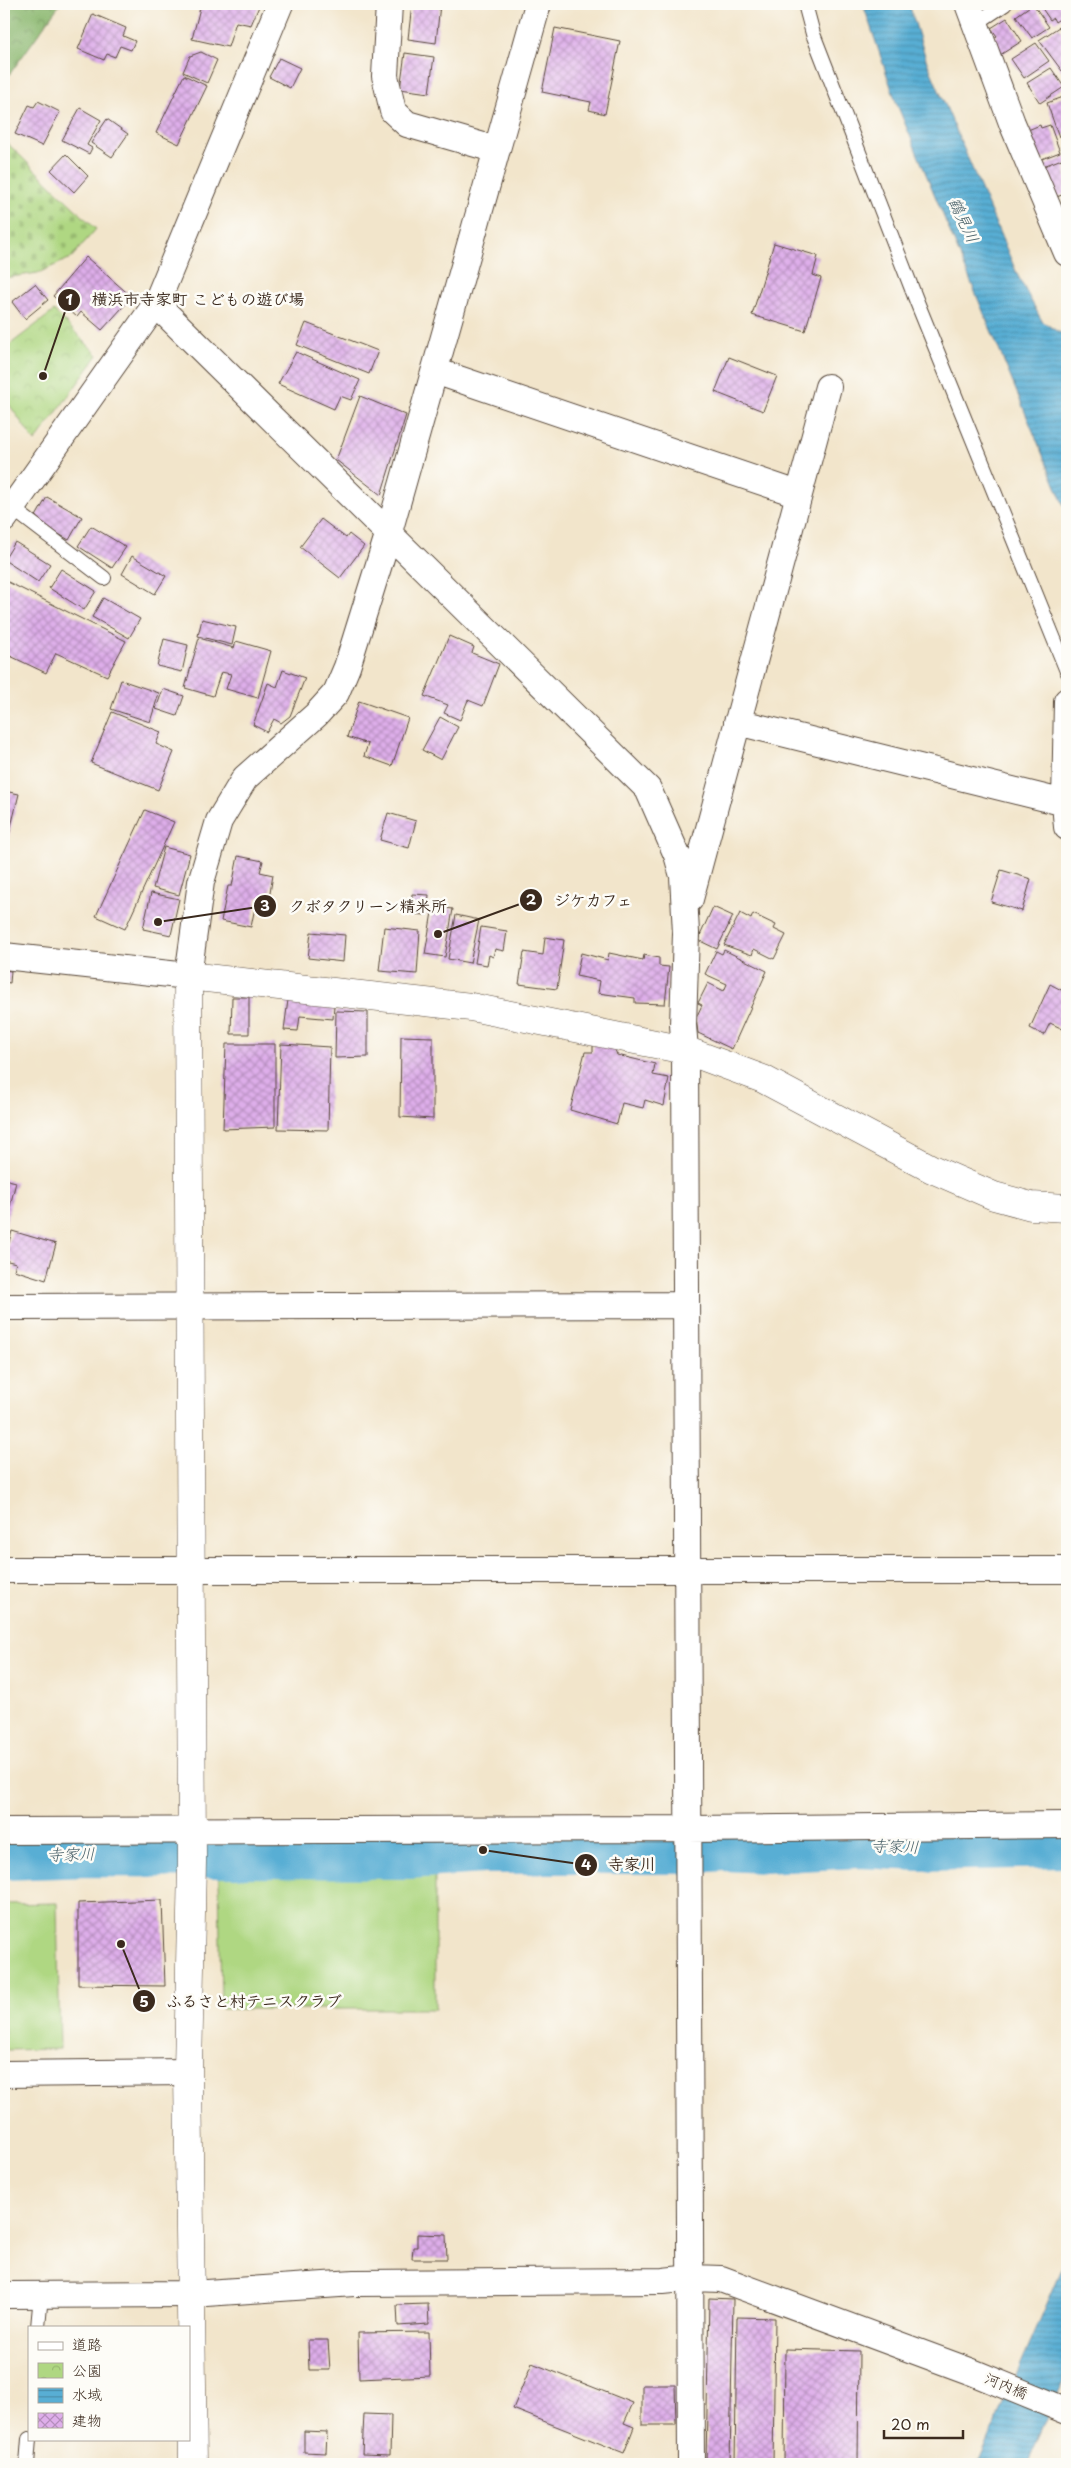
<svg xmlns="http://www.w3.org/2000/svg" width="1071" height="2468" viewBox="0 0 1071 2468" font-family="'Playpen Sans','Klee One',sans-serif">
<defs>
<pattern id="forest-crowns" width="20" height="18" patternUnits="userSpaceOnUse" patternTransform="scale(1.25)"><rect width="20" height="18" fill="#8bb870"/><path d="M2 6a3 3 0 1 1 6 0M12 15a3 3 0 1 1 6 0" fill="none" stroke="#73965b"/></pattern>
<pattern id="cemetery-stones" width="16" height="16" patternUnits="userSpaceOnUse" patternTransform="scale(1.25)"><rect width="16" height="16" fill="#afd782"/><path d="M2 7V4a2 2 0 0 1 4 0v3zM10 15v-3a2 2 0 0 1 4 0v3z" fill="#97b970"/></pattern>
<pattern id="park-crowns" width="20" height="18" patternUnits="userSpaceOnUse" patternTransform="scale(1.25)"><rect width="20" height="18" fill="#afd782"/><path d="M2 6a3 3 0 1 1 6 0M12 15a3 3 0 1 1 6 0" fill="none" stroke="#97b970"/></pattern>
<pattern id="water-rules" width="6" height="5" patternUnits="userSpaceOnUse" patternTransform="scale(1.25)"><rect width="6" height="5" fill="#58aed4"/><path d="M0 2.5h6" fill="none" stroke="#4a8eab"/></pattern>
<pattern id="building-cross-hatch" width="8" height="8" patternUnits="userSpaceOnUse" patternTransform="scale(1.25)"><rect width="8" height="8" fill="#deaeea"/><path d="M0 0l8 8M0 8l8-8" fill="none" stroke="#b58ebd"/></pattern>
</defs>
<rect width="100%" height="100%" fill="#fdfcf7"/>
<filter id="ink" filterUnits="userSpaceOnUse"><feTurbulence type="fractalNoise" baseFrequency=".02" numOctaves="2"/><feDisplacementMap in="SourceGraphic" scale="10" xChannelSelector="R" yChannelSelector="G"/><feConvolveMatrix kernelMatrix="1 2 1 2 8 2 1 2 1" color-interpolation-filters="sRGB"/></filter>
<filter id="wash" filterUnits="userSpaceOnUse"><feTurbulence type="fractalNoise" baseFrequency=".0096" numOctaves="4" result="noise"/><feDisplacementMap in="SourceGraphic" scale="20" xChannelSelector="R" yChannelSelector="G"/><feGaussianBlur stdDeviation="1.12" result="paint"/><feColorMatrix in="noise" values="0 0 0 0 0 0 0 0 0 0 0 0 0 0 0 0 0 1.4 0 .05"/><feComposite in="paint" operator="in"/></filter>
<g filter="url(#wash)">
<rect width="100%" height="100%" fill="#f2e5cb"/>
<path fill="#afd782" stroke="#758050" d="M 435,1874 L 435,2009 L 221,2009 L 219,1875 Z
M 57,1903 L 60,2049 L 4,2050 L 4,1904 Z"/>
<path fill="url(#forest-crowns)" stroke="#637147" d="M 4,4 L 60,4 L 4,82 Z"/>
<path fill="url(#cemetery-stones)" stroke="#758050" d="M 4,140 L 96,229 L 71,258 L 38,273 L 4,278 Z"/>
<path fill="url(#park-crowns)" stroke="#758050" d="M 54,311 L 98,355 L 35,442 L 4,397 L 4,349 Z"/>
<path fill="url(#water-rules)" stroke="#4a6c79" d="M 863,4 L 909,4 L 927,62 L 1018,276 L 1042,321 L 1058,332 L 1067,334 L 1067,513 L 896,102 Z
M 1067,2257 L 1067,2372 L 1027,2464 L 978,2464 Z"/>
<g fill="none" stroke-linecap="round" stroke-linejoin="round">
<path stroke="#58aed4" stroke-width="48" d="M 4,1856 L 89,1853 L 408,1855 L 483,1850 L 679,1850 L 724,1847 L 764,1849 L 859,1844 L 919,1847 L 1067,1844"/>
</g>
<g id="blocks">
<path fill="url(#building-cross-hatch)" d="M 201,4 L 260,4 L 251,25 L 236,22 L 228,47 L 192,39 Z
M 412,4 L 440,4 L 436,43 L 408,39 Z
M 1033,4 L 1049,27 L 1032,38 L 1016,16 Z
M 1039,4 L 1067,4 L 1067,14 L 1055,22 L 1053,18 L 1050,20 Z
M 93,14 L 126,28 L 123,36 L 135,41 L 131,50 L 120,46 L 115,57 L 107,54 L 104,60 L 78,49 Z
M 1007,18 L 1022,41 L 1000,55 L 990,40 L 997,36 L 991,28 Z
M 1059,27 L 1067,39 L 1067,42 L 1062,45 L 1067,52 L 1067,68 L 1062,71 L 1039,40 Z
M 555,28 L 620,41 L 605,114 L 589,110 L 591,102 L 542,92 Z
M 1036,43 L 1049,61 L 1024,78 L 1011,59 Z
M 201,52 L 217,60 L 207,83 L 183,72 L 190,56 Z
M 405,53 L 434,57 L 429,93 L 400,89 Z
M 279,58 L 300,68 L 290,88 L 269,77 Z
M 1051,68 L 1064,87 L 1040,103 L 1027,83 Z
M 184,75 L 207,86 L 179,144 L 156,133 Z
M 1066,96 L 1067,134 L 1059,137 L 1047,103 Z
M 38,101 L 60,112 L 42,146 L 15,134 L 29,105 L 34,107 Z
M 80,108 L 101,120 L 87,145 L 92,148 L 89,154 L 62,140 Z
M 107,119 L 128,134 L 112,157 L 91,143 Z
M 1040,125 L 1041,128 L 1050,125 L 1060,152 L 1039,160 L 1028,130 Z
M 66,154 L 88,176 L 74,192 L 51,170 Z
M 1067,157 L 1067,166 L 1065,167 L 1067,183 L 1065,184 L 1067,193 L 1054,198 L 1041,167 Z
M 774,243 L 818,256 L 813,275 L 821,278 L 805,331 L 752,315 Z
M 86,257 L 132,297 L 102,330 L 81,312 L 77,317 L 53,296 Z
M 35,284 L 48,300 L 25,319 L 12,302 Z
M 306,323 L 378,351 L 369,374 L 297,345 Z
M 296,352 L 360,380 L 351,400 L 340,396 L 334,409 L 278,384 Z
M 729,357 L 777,376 L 763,411 L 715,392 Z
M 360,396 L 406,415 L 381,495 L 336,460 Z
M 47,497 L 82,517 L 69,540 L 34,520 Z
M 321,519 L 346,538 L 349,534 L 364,546 L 340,578 L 300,547 Z
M 91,526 L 126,547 L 112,568 L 78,546 Z
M 15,542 L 50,564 L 38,582 L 4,560 Z
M 132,556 L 166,576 L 155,594 L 122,574 Z
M 61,569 L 96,591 L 84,610 L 49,588 Z
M 4,580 L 126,641 L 107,676 L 56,653 L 46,673 L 4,653 Z
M 103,598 L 140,619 L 129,638 L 92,617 Z
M 202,619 L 236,627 L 232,645 L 198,636 Z
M 449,636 L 474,647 L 472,653 L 499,664 L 483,706 L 468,700 L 460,720 L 444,713 L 448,705 L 424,696 Z
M 199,638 L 234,648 L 236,641 L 271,651 L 258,698 L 226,689 L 231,674 L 221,672 L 213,696 L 185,688 Z
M 164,639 L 188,645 L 182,672 L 157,666 Z
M 283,670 L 305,678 L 290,716 L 281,723 L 274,719 L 267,732 L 253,725 L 268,683 L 277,687 Z
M 121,680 L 159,693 L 150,722 L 111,709 Z
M 163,689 L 184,696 L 177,716 L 156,709 Z
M 359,701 L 408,718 L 392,766 L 364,756 L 368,744 L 347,737 Z
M 112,712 L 161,732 L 156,744 L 174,752 L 158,790 L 91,763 Z
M 440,717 L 458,727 L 441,760 L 422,750 Z
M 4,791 L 19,794 L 8,839 L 4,838 Z
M 145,810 L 174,822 L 125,929 L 96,916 Z
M 388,813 L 416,821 L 409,848 L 380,840 Z
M 164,847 L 190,854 L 179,895 L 153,888 Z
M 238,856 L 263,861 L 260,872 L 273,875 L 269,899 L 257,897 L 251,927 L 221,921 L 228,886 L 232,886 Z
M 1001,870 L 1031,879 L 1022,911 L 991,902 Z
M 151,893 L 179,899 L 171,935 L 143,929 Z
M 412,894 L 429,895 L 427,915 L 411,914 Z
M 433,906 L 453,909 L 445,957 L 425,954 Z
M 713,907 L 733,916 L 717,949 L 698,940 Z
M 740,913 L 751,919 L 753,914 L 776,925 L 774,929 L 786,935 L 774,959 L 754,949 L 752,955 L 724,945 Z
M 456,915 L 479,920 L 470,963 L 448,959 Z
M 384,927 L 420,931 L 417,974 L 379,971 Z
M 481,927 L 507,931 L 504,951 L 495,949 L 493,957 L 489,955 L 487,965 L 475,963 Z
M 311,932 L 345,935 L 343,962 L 308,958 Z
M 545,937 L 564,940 L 557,989 L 519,984 L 524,952 L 543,955 Z
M 724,950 L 767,971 L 732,1049 L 698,1033 L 696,1018 L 702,1005 L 698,1003 L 708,983 L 724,991 L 727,984 L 705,974 L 716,951 L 722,954 Z
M 581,953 L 608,960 L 609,953 L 643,960 L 644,955 L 659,958 L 659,966 L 669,967 L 665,1004 L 635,1003 L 635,998 L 598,993 L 600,981 L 576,976 Z
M 4,970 L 11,971 L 10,983 L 4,982 Z
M 1050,984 L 1067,993 L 1067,1031 L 1050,1023 L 1044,1035 L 1030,1028 Z
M 232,997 L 249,997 L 249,1034 L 231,1034 Z
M 288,1000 L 334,1005 L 333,1019 L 300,1016 L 298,1031 L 284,1030 Z
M 336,1011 L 368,1012 L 368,1057 L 335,1058 Z
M 401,1036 L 433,1037 L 433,1119 L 400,1117 Z
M 226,1044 L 275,1044 L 275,1127 L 223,1129 Z
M 281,1044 L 330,1047 L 328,1130 L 278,1129 Z
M 593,1044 L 614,1047 L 617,1055 L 655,1064 L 653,1075 L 669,1078 L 664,1106 L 645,1100 L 643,1108 L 622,1103 L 617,1124 L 570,1110 L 585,1052 L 593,1052 Z
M 4,1179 L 16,1182 L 4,1230 Z
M 12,1231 L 56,1244 L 46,1280 L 14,1270 L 16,1263 L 4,1260 Z
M 162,1900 L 165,1986 L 78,1985 L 78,1903 Z
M 417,2234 L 446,2235 L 447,2259 L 412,2259 L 413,2247 L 417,2247 Z
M 709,2298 L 733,2299 L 730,2464 L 706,2464 Z
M 428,2304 L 429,2324 L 398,2326 L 397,2305 Z
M 737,2317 L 775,2318 L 773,2464 L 735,2464 Z
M 429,2332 L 430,2376 L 359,2379 L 358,2333 Z
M 308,2340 L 328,2340 L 330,2370 L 309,2370 Z
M 785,2349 L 859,2351 L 858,2464 L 784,2464 Z
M 532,2363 L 633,2403 L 624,2423 L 634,2427 L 624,2453 L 513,2409 Z
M 642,2385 L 675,2385 L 676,2425 L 642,2425 Z
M 364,2414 L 391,2415 L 390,2455 L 362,2454 Z
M 304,2431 L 327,2432 L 326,2453 L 304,2452 Z"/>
</g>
</g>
<g filter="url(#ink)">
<use href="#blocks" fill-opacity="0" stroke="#564638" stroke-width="1"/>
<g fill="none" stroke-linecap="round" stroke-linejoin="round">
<defs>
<path id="service" d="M 805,4 L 813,34 L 917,302 L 1067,671
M 975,24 L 1005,4
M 12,508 L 104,578
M 38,2327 L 41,2295
M 27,2464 L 29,2439"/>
<path id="minor" d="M 389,4 L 385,76 L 393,111 L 407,124 L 497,150
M 968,4 L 1012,123 L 1067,253
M 156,304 L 648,789 L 677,855 L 683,876 L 686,933 L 683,1025 L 685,1050 L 691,2464
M 435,371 L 798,494
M 4,519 L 156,304 L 280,4
M 1067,701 L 1065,803 L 1067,827
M 737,722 L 1065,803
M 690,899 L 828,387
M 4,956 L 188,976 L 201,882 L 219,821 L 245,778 L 316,715 L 336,693 L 347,667 L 389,532 L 538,4
M 4,1307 L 685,1305
M 4,1570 L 1067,1570
M 4,1831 L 688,1829 L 1067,1825
M 4,2074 L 188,2072
M 4,2295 L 191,2294 L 354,2283 L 663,2281 L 692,2278 L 721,2279 L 972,2372 L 1067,2411"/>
<path id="tertiary" d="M 193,2464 L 188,2072 L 192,1861 L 188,976 L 471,1007 L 685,1050 L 763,1079 L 932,1169 L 994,1196 L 1031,1206 L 1067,1208"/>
</defs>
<use href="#service" stroke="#564638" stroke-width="16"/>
<use href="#minor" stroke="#564638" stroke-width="28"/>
<use href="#tertiary" stroke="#564638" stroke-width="29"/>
<use href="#service" stroke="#fff" stroke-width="14"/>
<use href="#minor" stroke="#fff" stroke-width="26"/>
<use href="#tertiary" stroke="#fff" stroke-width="28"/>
</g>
</g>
<g text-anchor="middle" stroke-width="5" stroke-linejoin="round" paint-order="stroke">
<g font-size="15" fill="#3b2a1e" stroke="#fdfcf7">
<text transform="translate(1006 2386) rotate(22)" y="5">河内橋</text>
</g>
<g font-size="16" font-style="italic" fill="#475f67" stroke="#fdfcf7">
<text transform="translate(964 220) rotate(65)" y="6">鶴見川</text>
<text transform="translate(895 1846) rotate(2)" y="6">寺家川</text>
<text transform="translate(71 1854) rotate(-1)" y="6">寺家川</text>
</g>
</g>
<path fill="none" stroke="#3b2a1e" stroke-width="2" d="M43 376L69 300M438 934L531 900M158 922L265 906M483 1850L586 1865M121 1944L144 2001"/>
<g fill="#3b2a1e" stroke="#fdfcf7" stroke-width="2">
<circle cx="43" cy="376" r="5"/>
<circle cx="438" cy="934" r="5"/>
<circle cx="158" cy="922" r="5"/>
<circle cx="483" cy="1850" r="5"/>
<circle cx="121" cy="1944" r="5"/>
<circle cx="69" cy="300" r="12"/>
<circle cx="531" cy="900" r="12"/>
<circle cx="265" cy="906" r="12"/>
<circle cx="586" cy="1865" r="12"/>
<circle cx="144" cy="2001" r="12"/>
</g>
<g font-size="15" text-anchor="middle" font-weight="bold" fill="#fff">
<text x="69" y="305">1</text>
<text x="531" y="905">2</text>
<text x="265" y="911">3</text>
<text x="586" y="1870">4</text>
<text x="144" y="2007">5</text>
</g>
<g font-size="16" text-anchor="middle" font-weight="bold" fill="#3b2a1e" stroke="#fdfcf7" stroke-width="5" stroke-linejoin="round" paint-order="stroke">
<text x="198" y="305">横浜市寺家町 こどもの遊び場</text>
<text x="593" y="906">ジケカフェ</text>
<text x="368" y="912">クボタクリーン精米所</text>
<text x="632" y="1870">寺家川</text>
<text x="254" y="2007">ふるさと村テニスクラブ</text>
</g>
<rect width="1071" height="2468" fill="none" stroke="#fdfcf7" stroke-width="20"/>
<rect x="28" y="2326" width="162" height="115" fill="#fdfcf7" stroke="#afa8a0"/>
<rect x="38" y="2342" width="25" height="8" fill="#ffffff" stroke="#afa8a0"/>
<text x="72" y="2350" font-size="15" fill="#3b2a1e">道路</text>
<rect x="38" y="2363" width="25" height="15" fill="url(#park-crowns)" stroke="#afa8a0"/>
<text x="72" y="2376" font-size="15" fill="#3b2a1e">公園</text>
<rect x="38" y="2388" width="25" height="15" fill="url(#water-rules)" stroke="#afa8a0"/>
<text x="72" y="2400" font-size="15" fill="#3b2a1e">水域</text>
<rect x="38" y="2413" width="25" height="15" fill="url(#building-cross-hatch)" stroke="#afa8a0"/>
<text x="72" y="2426" font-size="15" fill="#3b2a1e">建物</text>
<path d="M884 2430v8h79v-8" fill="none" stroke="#3b2a1e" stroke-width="2.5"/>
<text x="891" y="2430" font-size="15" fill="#3b2a1e" stroke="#fdfcf7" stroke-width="4" paint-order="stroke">20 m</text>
</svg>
